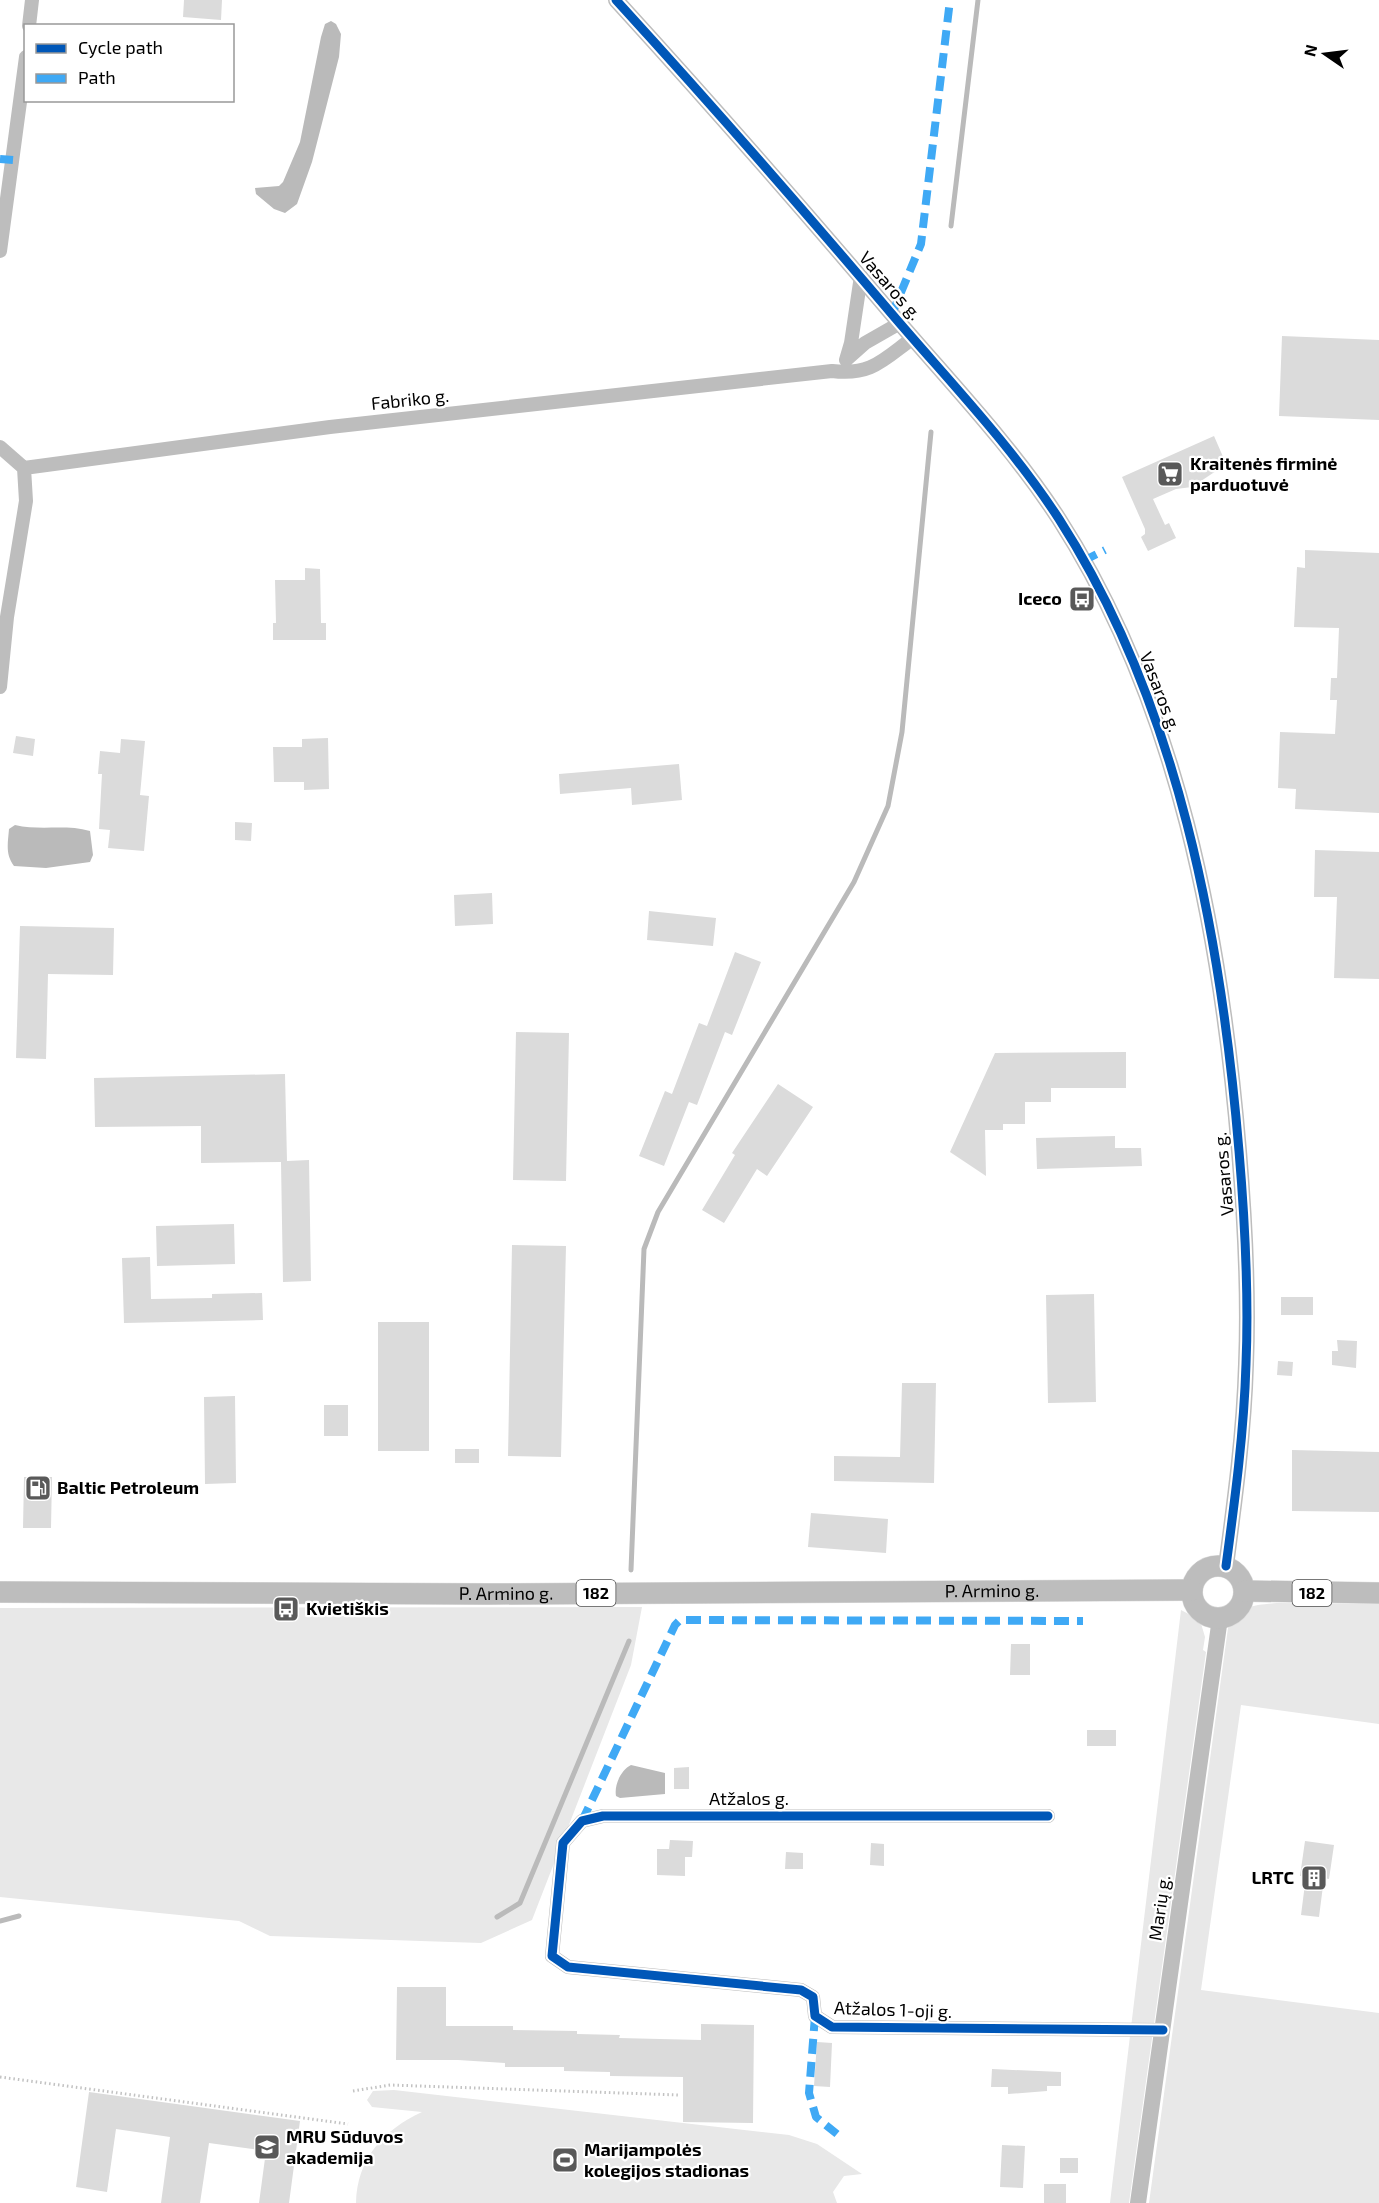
<svg xmlns="http://www.w3.org/2000/svg" width="1379" height="2203" viewBox="0 0 1379 2203" font-family="'Exo 2',sans-serif">
<rect width="100%" height="100%" fill="#fff"/>
<path fill="#e8e8e8" d="M 1277,1603 L 1379,1604 L 1379,1724 L 1241,1705 L 1201,1990 L 1379,2013 L 1379,2203 L 1149,2203 L 1228,1628 C 1236,1605 1256,1605 1277,1603 Z
M 642,1607 L 631,1665 L 532,1920 L 481,1943 L 270,1936 L 239,1921 L 0,1897 L 0,1608 Z
M 1181,1610 L 1200,1620 L 1205,1637 L 1203,1650 L 1206,1652 L 1129,2203 L 1110,2203 Z
M 394,2090 L 789,2135 L 817,2144 L 862,2174 L 844,2176 L 833,2192 L 837,2203 L 356,2203 C 357,2159 383,2130 422,2112 L 372,2107 L 367,2100 L 373,2091 Z"/>
<path fill="#bababa" d="M 331,21 L 336,24 L 341,34 L 339,57 L 312,162 L 297,204 L 285,213 L 274,209 L 256,194 L 255,188 L 279,186 L 283,182 L 300,142 L 321,37 L 325,24 Z
M 15,825 C 40,831 66,824 90,831 L 93,855 L 90,862 L 46,868 L 14,866 C 5,854 8,843 9,829 Z
M 631,1765 L 665,1773 L 665,1794 L 620,1798 L 616,1796 C 614,1785 621,1770 631,1765 Z"/>
<g fill="none" stroke-linecap="round" stroke-linejoin="round">
<path stroke="#bababa" stroke-width="5" d="M 951,226 L 978,0
M 631,1570 L 644,1249 L 658,1212 L 854,882 L 888,806 L 902,732 L 931,432
M 497,1917 L 520,1903 L 629,1641
M 0,1921 L 19,1916"/>
</g>
<path fill="#dbdbdb" d="M 184,0 L 222,0 L 221,20 L 183,17 Z
M 1282,336 L 1379,340 L 1379,420 L 1279,416 Z
M 1214,436 L 1224,459 L 1212,464 L 1216,471 L 1192,487 L 1176,489 L 1153,499 L 1165,525 L 1169,523 L 1176,538 L 1148,551 L 1141,537 L 1145,534 L 1145,529 L 1122,477 Z
M 1305,550 L 1379,553 L 1379,813 L 1295,809 L 1296,789 L 1278,788 L 1280,732 L 1335,734 L 1337,700 L 1330,700 L 1331,678 L 1337,678 L 1339,628 L 1294,627 L 1297,567 L 1305,568 Z
M 305,568 L 320,569 L 321,623 L 326,623 L 326,640 L 273,640 L 273,623 L 276,623 L 275,580 L 305,580 Z
M 16,736 L 35,739 L 33,756 L 13,753 Z
M 328,738 L 329,789 L 304,790 L 304,782 L 274,782 L 273,747 L 302,747 L 302,739 Z
M 121,739 L 145,741 L 140,795 L 149,796 L 144,851 L 108,848 L 110,830 L 99,829 L 102,774 L 98,774 L 100,751 L 120,753 Z
M 679,764 L 682,800 L 632,805 L 631,788 L 560,794 L 559,774 Z
M 235,822 L 252,823 L 251,841 L 235,840 Z
M 1315,850 L 1379,852 L 1379,979 L 1334,978 L 1337,897 L 1314,897 Z
M 492,893 L 493,924 L 455,926 L 454,895 Z
M 649,911 L 716,918 L 713,946 L 647,940 Z
M 20,926 L 114,928 L 113,975 L 48,974 L 46,1059 L 16,1058 Z
M 735,952 L 761,962 L 732,1035 L 725,1032 L 697,1105 L 689,1102 L 664,1166 L 639,1156 L 665,1091 L 672,1094 L 699,1023 L 707,1026 Z
M 516,1032 L 569,1033 L 566,1181 L 513,1180 Z
M 1126,1052 L 1126,1088 L 1051,1088 L 1051,1102 L 1025,1102 L 1025,1124 L 1003,1124 L 1003,1130 L 985,1130 L 986,1176 L 950,1152 L 995,1053 Z
M 285,1074 L 287,1161 L 309,1160 L 311,1281 L 283,1282 L 281,1162 L 201,1163 L 201,1126 L 95,1127 L 94,1078 Z
M 778,1084 L 813,1107 L 767,1176 L 757,1169 L 724,1223 L 702,1210 L 735,1155 L 732,1153 Z
M 1115,1136 L 1115,1148 L 1141,1148 L 1142,1166 L 1037,1169 L 1036,1138 Z
M 234,1224 L 235,1264 L 157,1266 L 156,1226 Z
M 512,1245 L 566,1246 L 561,1457 L 508,1456 Z
M 150,1257 L 151,1299 L 212,1298 L 212,1294 L 262,1293 L 263,1320 L 124,1323 L 122,1258 Z
M 1094,1294 L 1096,1402 L 1048,1403 L 1046,1295 Z
M 1281,1297 L 1313,1297 L 1313,1315 L 1281,1315 Z
M 378,1322 L 429,1322 L 429,1451 L 378,1451 Z
M 1337,1340 L 1357,1341 L 1356,1368 L 1332,1365 L 1332,1351 L 1338,1351 Z
M 1278,1361 L 1293,1362 L 1292,1376 L 1277,1375 Z
M 902,1383 L 936,1383 L 934,1483 L 834,1481 L 834,1456 L 900,1457 Z
M 235,1396 L 236,1483 L 205,1484 L 204,1397 Z
M 324,1405 L 348,1405 L 348,1436 L 324,1436 Z
M 455,1449 L 479,1449 L 479,1463 L 455,1463 Z
M 1292,1450 L 1379,1452 L 1379,1512 L 1292,1511 Z
M 24,1477 L 52,1477 L 51,1528 L 23,1528 Z
M 811,1513 L 888,1519 L 886,1553 L 808,1547 Z
M 1011,1644 L 1030,1644 L 1030,1675 L 1010,1675 Z
M 1087,1730 L 1116,1730 L 1116,1746 L 1087,1746 Z
M 689,1767 L 689,1789 L 674,1789 L 674,1768 Z
M 670,1840 L 693,1841 L 692,1857 L 685,1857 L 685,1876 L 657,1875 L 657,1849 L 669,1849 Z
M 1305,1841 L 1334,1845 L 1329,1879 L 1324,1878 L 1319,1917 L 1301,1915 L 1306,1876 L 1300,1876 Z
M 871,1843 L 884,1844 L 884,1866 L 870,1865 Z
M 786,1852 L 803,1853 L 803,1869 L 785,1869 Z
M 397,1987 L 446,1987 L 446,2026 L 513,2026 L 513,2030 L 577,2031 L 577,2034 L 620,2035 L 619,2038 L 701,2040 L 701,2024 L 754,2025 L 753,2123 L 683,2122 L 683,2077 L 610,2076 L 610,2072 L 564,2071 L 564,2067 L 505,2067 L 505,2063 L 458,2060 L 396,2060 Z
M 817,2042 L 832,2043 L 830,2087 L 814,2086 Z
M 992,2069 L 1061,2072 L 1061,2086 L 1047,2086 L 1047,2091 L 1008,2094 L 1008,2087 L 991,2087 Z
M 89,2092 L 300,2121 L 289,2203 L 259,2203 L 266,2151 L 209,2143 L 200,2203 L 161,2203 L 170,2137 L 116,2129 L 107,2192 L 76,2187 Z
M 1002,2145 L 1025,2146 L 1023,2188 L 1000,2187 Z
M 1060,2158 L 1078,2158 L 1078,2173 L 1060,2173 Z
M 1044,2184 L 1066,2184 L 1066,2203 L 1044,2203 Z"/>
<g fill="none" stroke-linecap="round" stroke-linejoin="round">
<defs>
<g id="primary">
<circle cx="1218" cy="1592" r="26"/>
<path d="M 1245,1591 L 1379,1593"/>
<path id="s1" d="M 0,1592 L 488,1594 L 1192,1590"/>
</g>
</defs>
<use href="#primary" stroke="#dbdbdb" stroke-width="22"/>
<path stroke="#c2c2c2" stroke-width="3" stroke-dasharray="1.5 3" stroke-linecap="butt" d="M 0,2077 L 348,2124
M 353,2091 L 390,2085 L 679,2095"/>
<path stroke="#bdbdbd" stroke-width="14" d="M 29,26 L 32,0
M 0,251 L 26,57
M 847,359 L 865,343 L 900,323
M 846,360 L 851,343 L 861,276
M 0,447 L 24,468 L 330,427 L 832,371 C 871,376 883,360 913,338
M 0,687 L 7,617 L 26,501 L 24,468
M 1048,1816 L 603,1816 L 582,1821 L 563,1843 L 552,1956 L 568,1967 L 801,1990 L 813,1997 L 815,2016 L 832,2027 L 1163,2030"/>
<path stroke="#bdbdbd" stroke-width="16" d="M 616,0 C 710,103 801,207 891,313 C 948,380 1011,445 1059,519 C 1178,704 1221,935 1239,1151 C 1245,1222 1249,1293 1246,1364 C 1244,1432 1235,1499 1226,1566
M 1138,2203 L 1220,1618"/>
<use href="#primary" stroke="#bdbdbd" stroke-width="21"/>
<path stroke="#3fa9f5" stroke-width="8" stroke-dasharray="15 8" stroke-linecap="butt" d="M 0,159 L 13,160
M 892,314 L 921,244 L 950,0
M 1083,561 L 1105,550
M 582,1821 L 675,1625 L 680,1620 L 1083,1621
M 815,2016 L 809,2093 L 816,2117 L 837,2134"/>
<defs>
<path id="cycleway" d="M 616,0 C 710,103 801,207 891,313 C 948,380 1011,445 1059,519 C 1178,704 1221,935 1239,1151 C 1245,1222 1249,1293 1246,1364 C 1244,1432 1235,1499 1226,1566
M 1048,1816 L 603,1816 L 582,1821 L 563,1843 L 552,1956 L 568,1967 L 801,1990 L 813,1997 L 815,2016 L 832,2027 L 1163,2030"/>
</defs>
<use href="#cycleway" stroke="#fff" stroke-width="13"/>
<use href="#cycleway" stroke="#0057b8" stroke-width="9"/>
</g>
<defs>
<symbol id="supermarket-square" viewBox="-11 -11 22 22"><rect x="-9" y="-9" width="18" height="18" rx="4" fill="#595959" stroke="#fff"/><path d="M-6-5.5h2.5l.6 2H6L4.5 2H-2.5L-4.4-4H-6ZM-1.5 3.2a1.3 1.3 0 1 0 .1 0ZM3 3.2a1.3 1.3 0 1 0 .1 0Z" fill="#fff"/></symbol>
<symbol id="bus-square" viewBox="-11 -11 22 22"><rect x="-9" y="-9" width="18" height="18" rx="4" fill="#595959" stroke="#fff"/><path d="M-5-6H5V4H4V6H2V4H-2V6H-4V4H-5ZM-3.5-4V0h7V-4ZM-3.5 1.2v1.5H-2V1.2ZM2 1.2v1.5H3.5V1.2Z" fill="#fff"/></symbol>
<symbol id="fuel-square" viewBox="-11 -11 22 22"><rect x="-9" y="-9" width="18" height="18" rx="4" fill="#595959" stroke="#fff"/><path d="M-5.5-6h7V0h2V4h1.3V-2.5L3-4.5l.8-.8L6-3V5H2.5V1h-1V6h-7ZM-4.2-4.7v3.2H.2V-4.7Z" fill="#fff"/></symbol>
<symbol id="building-square" viewBox="-11 -11 22 22"><rect x="-9" y="-9" width="18" height="18" rx="4" fill="#595959" stroke="#fff"/><path d="M-4-6H4V6H1V3H-1V6H-4ZM-2.5-4.3h1.7v1.8h-1.7ZM.8-4.3h1.7v1.8H.8ZM-2.5-1h1.7V.8h-1.7ZM.8-1h1.7V.8H.8Z" fill="#fff"/></symbol>
<symbol id="university-square" viewBox="-11 -11 22 22"><rect x="-9" y="-9" width="18" height="18" rx="4" fill="#595959" stroke="#fff"/><path d="M0-5L7-2L0 1L-7-2ZM-4 1L0 2.5L4 1V4Q0 6-4 4Z" fill="#fff"/></symbol>
<symbol id="stadium-square" viewBox="-11 -11 22 22"><rect x="-9" y="-9" width="18" height="18" rx="4" fill="#595959" stroke="#fff"/><path d="M0-5a6.5 5 0 1 0 0 10a6.5 5 0 1 0 0-10ZM-3.5-1.8h7v3.6h-7Z" fill="#fff"/></symbol>
</defs>
<g fill-rule="evenodd">
<use href="#supermarket-square" x="1155" y="459" width="30" height="30"/>
<use href="#bus-square" x="1067" y="584" width="30" height="30"/>
<use href="#fuel-square" x="23" y="1473" width="30" height="30"/>
<use href="#bus-square" x="271" y="1594" width="30" height="30"/>
<use href="#building-square" x="1299" y="1863" width="30" height="30"/>
<use href="#university-square" x="252" y="2132" width="30" height="30"/>
<use href="#stadium-square" x="550" y="2145" width="30" height="30"/>
</g>
<g text-anchor="middle" stroke-width="4.5" stroke-linejoin="round" paint-order="stroke">
<g fill="#fff" stroke="#4c4c4c" stroke-width="1.5">
<rect x="576.5" y="1580" width="39" height="26" rx="4.5"/>
<rect x="1292.5" y="1580" width="39" height="26" rx="4.5"/>
</g>
<g font-size="16" font-weight="bold" fill="#000">
<text x="596" y="1599">182</text>
<text x="1312" y="1599">182</text>
</g>
<g font-size="18" fill="#000" stroke="#fff">
<text transform="translate(890 286) rotate(49)" y="6">Vasaros g.</text>
<text transform="translate(410 400) rotate(-6)" y="6">Fabriko g.</text>
<text transform="translate(1160 692) rotate(69)" y="6">Vasaros g.</text>
<text transform="translate(1224 1174) rotate(-95)" y="6">Vasaros g.</text>
<text dy="6" stroke="none"><textPath href="#s1" startOffset="992">P. Armino g.</textPath></text>
<text dy="6" stroke="none"><textPath href="#s1" startOffset="506">P. Armino g.</textPath></text>
<text x="749" y="1805">Atžalos g.</text>
<text transform="translate(1160 1908) rotate(-82)" y="6">Marių g.</text>
<text transform="translate(893 2010) rotate(2)" y="6">Atžalos 1-oji g.</text>
</g>
<g font-size="18" font-weight="bold" fill="#000" stroke="#fff" text-anchor="start">
<text x="1190" y="470">Kraitenės firminė<tspan x="1190" dy="21">parduotuvė</tspan></text>
<text x="1062" y="605" text-anchor="end">Iceco</text>
<text x="57" y="1494">Baltic Petroleum</text>
<text x="306" y="1615">Kvietiškis</text>
<text x="1294" y="1884" text-anchor="end">LRTC</text>
<text x="286" y="2143">MRU Sūduvos<tspan x="286" dy="21">akademija</tspan></text>
<text x="584" y="2156">Marijampolės<tspan x="584" dy="21">kolegijos stadionas</tspan></text>
</g>
</g>
<rect x="24" y="24" width="210" height="78" fill="#ffffff" stroke="#999999" stroke-width="1.5"/>
<rect x="36" y="44" width="30" height="9" fill="#0057b8" stroke="#999999" stroke-width="1.5"/>
<text x="78" y="54" font-size="18" fill="#000000">Cycle path</text>
<rect x="36" y="74" width="30" height="9" fill="#3fa9f5" stroke="#999999" stroke-width="1.5"/>
<text x="78" y="84" font-size="18" fill="#000000">Path</text>
<g transform="translate(1325 54) rotate(284)" stroke="#ffffff" stroke-width="4.5" paint-order="stroke">
<path d="M0-4.5L10 22L0 15L-10 22Z" fill="#000000"/>
<text y="-9" font-size="16" font-weight="bold" text-anchor="middle" fill="#000000">N</text>
</g>
</svg>
